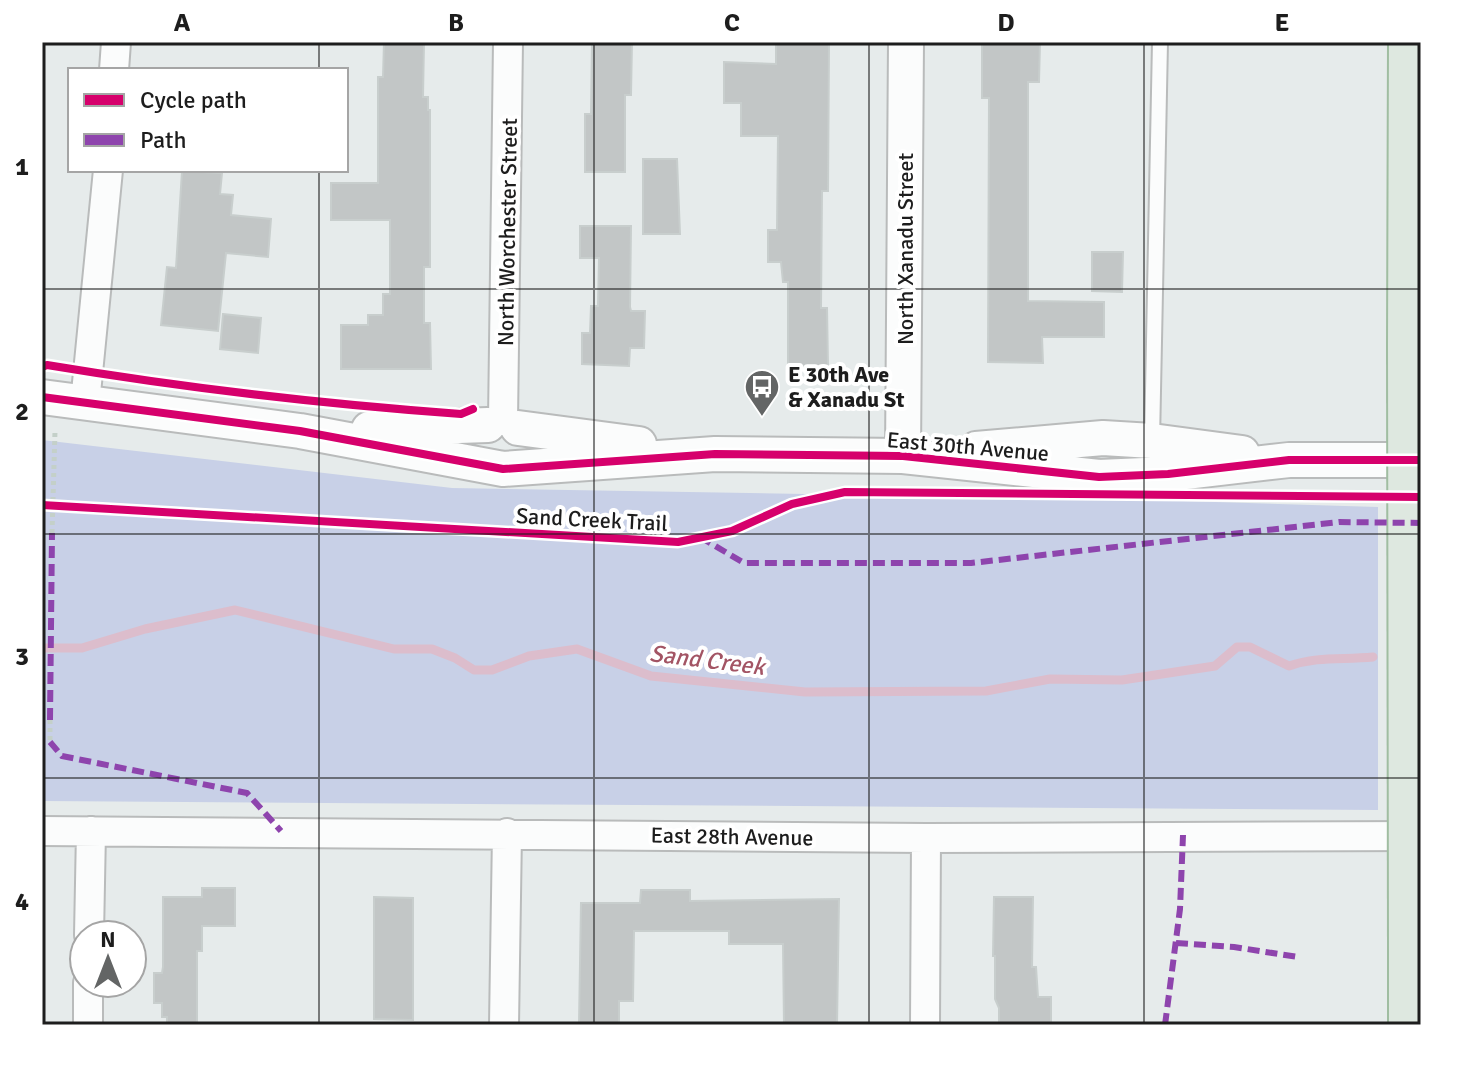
<svg xmlns="http://www.w3.org/2000/svg" width="1463" height="1067" viewBox="0 0 1463 1067" font-family="Signika,sans-serif">
<rect width="100%" height="100%" fill="#e6ebeb"/>
<path fill="#c8d0e7" d="M 42,440 L 452,488 L 1151,500 L 1378,507 L 1378,810 L 42,801 Z"/>
<g fill="none" stroke-linecap="round" stroke-linejoin="round">
<path stroke="#dcbdcc" stroke-width="9" d="M 42,648 L 82,648 L 145,629 L 235,610 L 394,649 L 432,649 L 455,658 L 474,670 L 492,670 L 529,656 L 577,649 L 651,676 L 805,692 L 986,691 L 1050,679 L 1122,680 L 1215,666 L 1237,647 L 1250,647 L 1289,666 C 1318,656 1342,660 1373,657"/>
</g>
<path fill="#c2c6c6" stroke="#c8cecd" stroke-width="2" d="M 384,42 L 424,42 L 423,97 L 428,97 L 428,110 L 430,110 L 430,267 L 424,267 L 424,323 L 430,323 L 431,369 L 341,369 L 341,325 L 368,325 L 368,315 L 383,315 L 383,294 L 390,294 L 390,220 L 331,220 L 331,183 L 378,183 L 378,77 L 383,77 Z
M 592,42 L 632,42 L 631,95 L 625,95 L 625,172 L 585,172 L 585,114 L 591,114 Z
M 776,42 L 829,42 L 828,191 L 822,191 L 821,308 L 827,308 L 828,366 L 788,366 L 788,282 L 783,282 L 781,262 L 768,262 L 768,230 L 777,230 L 778,136 L 741,136 L 741,103 L 724,103 L 724,62 L 776,64 Z
M 982,42 L 1040,42 L 1039,82 L 1028,82 L 1028,301 L 1104,302 L 1104,337 L 1042,337 L 1043,363 L 988,362 L 989,98 L 982,98 Z
M 643,159 L 677,159 L 680,234 L 643,234 Z
M 182,171 L 222,173 L 220,194 L 233,195 L 231,215 L 271,219 L 268,257 L 226,253 L 218,331 L 161,325 L 167,267 L 176,268 Z
M 580,226 L 631,226 L 630,307 L 631,311 L 645,311 L 644,348 L 630,348 L 629,366 L 582,364 L 582,333 L 590,333 L 591,306 L 598,306 L 599,258 L 580,258 Z
M 1092,252 L 1123,252 L 1122,292 L 1092,291 Z
M 223,314 L 261,318 L 258,353 L 220,349 Z
M 202,888 L 235,888 L 235,926 L 202,926 L 202,951 L 197,951 L 197,1025 L 167,1025 L 167,1017 L 162,1017 L 162,1003 L 154,1003 L 154,973 L 162,973 L 163,967 L 163,897 L 202,897 Z
M 641,890 L 690,890 L 690,901 L 839,899 L 837,1025 L 784,1025 L 783,944 L 729,944 L 729,931 L 634,931 L 633,1001 L 619,1001 L 619,1024 L 579,1024 L 581,903 L 640,903 Z
M 374,897 L 413,898 L 413,1020 L 374,1019 Z
M 994,897 L 1033,897 L 1032,967 L 1036,967 L 1038,997 L 1051,997 L 1051,1025 L 999,1025 L 999,1008 L 995,999 L 995,956 L 993,956 Z"/>
<g fill="none" stroke-linecap="round" stroke-linejoin="round">
<defs>
<path id="service" d="M 1152,441 L 1160,42"/>
<path id="minor" d="M 114,70 L 116,42
M 85,403 L 108,170
M 503,421 L 508,42
M 42,831 L 926,838 L 1421,836
M 89,935 L 91,831
M 88,1025 L 88,983
M 504,1025 L 507,833
M 925,1025 L 926,838"/>
<path id="tertiary" d="M 42,397 L 300,431 L 503,469 L 715,454 L 903,456 L 1099,477 L 1168,474 L 1289,460 L 1421,460
M 518,428 L 639,444
M 369,429 L 488,425
M 976,449 L 1103,438 L 1152,441 L 1242,453
M 903,456 L 906,42"/>
<path id="motorway" d="M 1410,345 L 1411,42
M 1411,953 L 1411,1025"/>
</defs>
<use href="#service" stroke="#b9bbbb" stroke-width="18"/>
<use href="#minor" stroke="#b9bbbb" stroke-width="32"/>
<use href="#tertiary" stroke="#b9bbbb" stroke-width="38"/>
<use href="#motorway" stroke="#a0bda1" stroke-width="48"/>
<path stroke="#c4d0c9" stroke-width="5" stroke-dasharray="4 4" stroke-linecap="butt" d="M 52,533 L 55,431
M 50,720 L 50,742"/>
<use href="#service" stroke="#fbfcfc" stroke-width="14"/>
<use href="#minor" stroke="#fbfcfc" stroke-width="28"/>
<use href="#tertiary" stroke="#fbfcfc" stroke-width="34"/>
<use href="#motorway" stroke="#dee8e0" stroke-width="44"/>
<defs>
<path id="motorway-bridge" d="M 1410,345 L 1411,953"/>
</defs>
<use href="#motorway-bridge" stroke="#a0bda1" stroke-width="48" stroke-linecap="butt"/>
<use href="#motorway-bridge" stroke="#dee8e0" stroke-width="44"/>
<path stroke="#8e44ad" stroke-width="6" stroke-dasharray="12 6" stroke-linecap="butt" d="M 700,537 L 744,563 L 971,563 L 1339,522 L 1421,523
M 50,720 L 52,533
M 50,742 L 62,756 L 247,793 L 281,831
M 1176,943 L 1234,947 L 1298,957
M 1165,1025 L 1180,909 L 1183,835"/>
<defs>
<path id="cycleway" d="M 42,367 L 47,365 C 185,388 322,404 461,414 L 473,409
M 42,397 L 300,431 L 503,469 L 715,454 L 903,456 L 1099,477 L 1168,474 L 1289,460 L 1421,460
M 42,505 L 678,542 L 732,531 L 792,504 L 845,492 L 1421,497"/>
</defs>
<use href="#cycleway" stroke="#fff" stroke-width="13"/>
<use href="#cycleway" stroke="#d6006c" stroke-width="8"/>
</g>
<path fill="none" stroke="#1d1d1d" stroke-width="2" stroke-opacity="0.55" d="M 319,42 L 319,70M 594,42 L 594,1025M 869,42 L 869,1025M 1144,42 L 1144,1025M 319,170 L 319,1025M 42,289 L 1421,289M 42,534 L 1421,534M 42,778 L 1421,778"/>
<defs>
<symbol id="bus-pin" viewBox="-11 -11 22 30"><path d="M0 17L-7.5 6A9.5 9.5 0 1 1 7.5 6Z" fill="#636565" stroke="#fff"/><path d="M-5-6H5V4H4V6H2V4H-2V6H-4V4H-5ZM-3.5-4V0h7V-4ZM-3.5 1.2v1.5H-2V1.2ZM2 1.2v1.5H3.5V1.2Z" fill="#fff"/></symbol>
</defs>
<g fill-rule="evenodd">
<use href="#bus-pin" x="742" y="367" width="40" height="54"/>
</g>
<g text-anchor="middle" stroke-width="8" stroke-linejoin="round" paint-order="stroke">
<g font-size="22" fill="#1d1d1d" stroke="#fff">
<text transform="translate(507 232) rotate(-89)" y="8">North Worchester Street</text>
<text transform="translate(905 249) rotate(-90)" y="8">North Xanadu Street</text>
<text transform="translate(968 446) rotate(5)" y="8">East 30th Avenue</text>
<text transform="translate(592 519) rotate(3)" y="8">Sand Creek Trail</text>
<text transform="translate(732 836) rotate(1)" y="8">East 28th Avenue</text>
</g>
<g font-size="22" font-weight="bold" fill="#1d1d1d" stroke="#fff" text-anchor="start">
<text x="788" y="382">E 30th Ave<tspan x="788" dy="25">&amp; Xanadu St</tspan></text>
</g>
<g font-size="24" font-style="italic" fill="#a35464" stroke="#fff">
<text transform="translate(707 660) rotate(7)" y="8">Sand Creek</text>
</g>
</g>
<rect width="1463" height="1067" fill="none" stroke="#ffffff" stroke-width="88"/>
<rect x="68" y="68" width="280" height="104" fill="#ffffff" stroke="#a5a5a5" stroke-width="2"/>
<rect x="84" y="94" width="40" height="12" fill="#d6006c" stroke="#a5a5a5" stroke-width="2"/>
<text x="140" y="108" font-size="24" fill="#1d1d1d">Cycle path</text>
<rect x="84" y="134" width="40" height="12" fill="#8e44ad" stroke="#a5a5a5" stroke-width="2"/>
<text x="140" y="148" font-size="24" fill="#1d1d1d">Path</text>
<g transform="translate(108 959)"><circle r="38" fill="#ffffff" stroke="#a5a5a5" stroke-width="2"/>
<path d="M0-6L14 30L0 20L-14 30Z" fill="#636565"/>
<text y="-12" font-size="22" font-weight="bold" text-anchor="middle" fill="#1d1d1d">N</text>
</g>
<rect x="44" y="44" width="1375" height="979" fill="none" stroke="#1d1d1d" stroke-width="3"/>
<g font-size="26" text-anchor="middle" font-weight="bold" fill="#1d1d1d">
<text x="182" y="31">A</text>
<text x="456" y="31">B</text>
<text x="732" y="31">C</text>
<text x="1006" y="31">D</text>
<text x="1282" y="31">E</text>
<text x="22" y="175">1</text>
<text x="22" y="420">2</text>
<text x="22" y="665">3</text>
<text x="22" y="910">4</text>
</g>
</svg>
